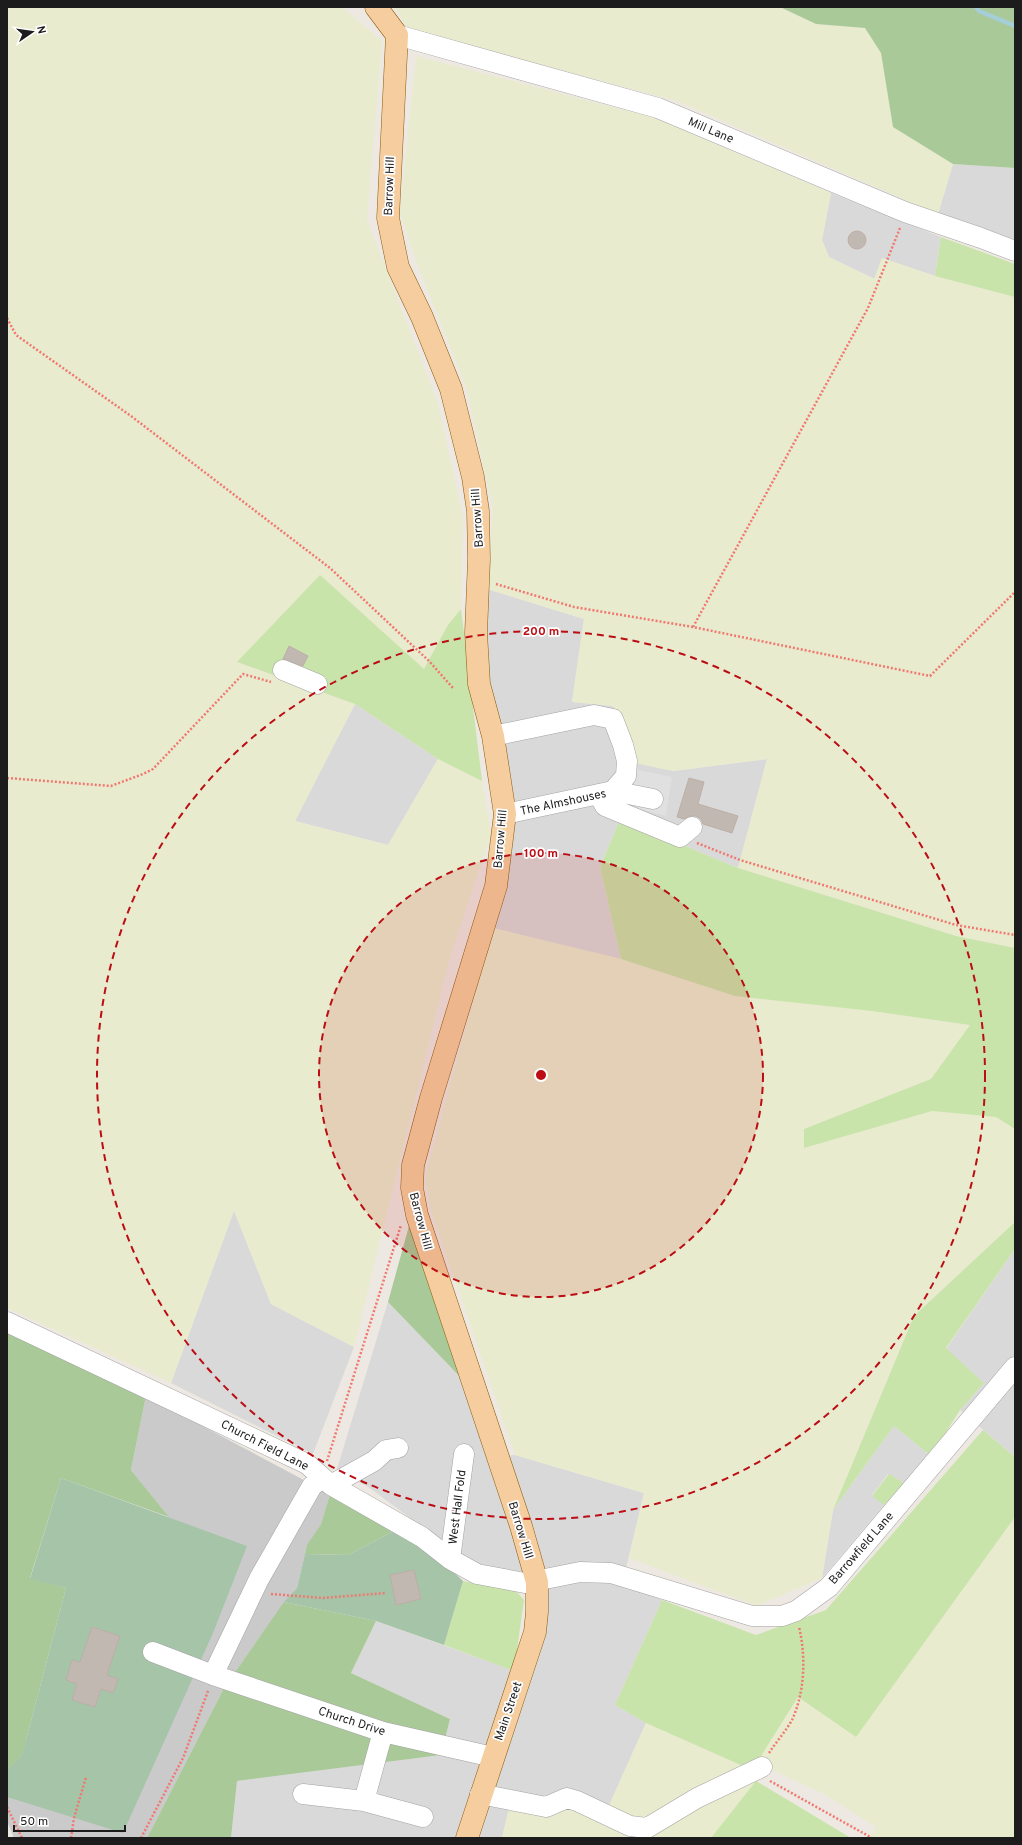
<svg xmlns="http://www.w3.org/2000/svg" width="1022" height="1845" viewBox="0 0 1022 1845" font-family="Overpass,sans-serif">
<rect width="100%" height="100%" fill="#ede9e2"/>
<path fill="#dad9d9" d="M 953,164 L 1015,168 L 1015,241 L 938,214 Z
M 831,193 L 941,237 L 935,276 L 882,258 L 875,279 L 829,257 L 822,240 Z
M 487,589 L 584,619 L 572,702 L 613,706 L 631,739 L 673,771 L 767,759 L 738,868 L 620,819 L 600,867 L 621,959 L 493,928 L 516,812 L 487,675 Z
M 355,704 L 438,759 L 388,845 L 295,821 Z
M 234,1210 L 271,1304 L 354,1347 L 313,1454 L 171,1383 Z
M 1015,1249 L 1015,1457 L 960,1410 L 984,1383 L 946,1349 Z
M 388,1302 L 465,1382 L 489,1458 L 515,1455 L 644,1493 L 622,1585 L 662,1600 L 615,1705 L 646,1723 L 607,1810 L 513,1791 L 502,1838 L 231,1838 L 237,1781 L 441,1755 L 450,1719 L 351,1673 L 376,1621 L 526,1675 L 542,1573 L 479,1569 L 367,1486 L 336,1472 Z
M 894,1426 L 931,1456 L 904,1483 L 888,1474 L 872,1495 L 884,1505 L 822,1578 L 833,1510 Z"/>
<path fill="#cacaca" d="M 146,1396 L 330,1494 L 321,1524 L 307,1546 L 297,1588 L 284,1603 L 224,1688 L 147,1838 L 14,1838 L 7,1821 L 7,1770 L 168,1516 L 131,1470 Z"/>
<path fill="#e9ebce" d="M 7,7 L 342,7 L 382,41 L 367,220 L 438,404 L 463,518 L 461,609 L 448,625 L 424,670 L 238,662 L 355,704 L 295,821 L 388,845 L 438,759 L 482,781 L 491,833 L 449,960 L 354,1347 L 271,1304 L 234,1211 L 171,1383 L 7,1308 Z
M 394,7 L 780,7 L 816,24 L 865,28 L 881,53 L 893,127 L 953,164 L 938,214 L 677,101 L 409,30 Z
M 416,56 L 655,118 L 831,193 L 822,240 L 829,257 L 874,279 L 882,258 L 935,276 L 1015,297 L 1015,948 L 956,936 L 738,868 L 767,759 L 673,771 L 634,763 L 631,739 L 613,706 L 572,702 L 584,619 L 487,589 L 493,508 L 467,390 L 417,263 L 400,213 Z
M 493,928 L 621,959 L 728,994 L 872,1011 L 971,1025 L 931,1079 L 804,1129 L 804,1148 L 932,1111 L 996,1117 L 1015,1129 L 1015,1222 L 914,1316 L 833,1510 L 822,1578 L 757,1606 L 629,1558 L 644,1493 L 515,1455 L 431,1210 L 425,1178 Z
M 1015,1517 L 1015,1838 L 869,1838 L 876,1827 L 822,1793 L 768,1768 L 711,1838 L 502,1838 L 513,1791 L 607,1810 L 646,1723 L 752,1770 L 798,1697 L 856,1737 Z"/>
<path fill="#c9e4aa" d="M 941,237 L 1015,264 L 1015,297 L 935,276 Z
M 320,575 L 424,669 L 448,625 L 461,609 L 482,781 L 438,759 L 355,704 L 237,662 Z
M 620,819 L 738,868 L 956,936 L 1015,948 L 1015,1129 L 996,1117 L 932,1111 L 804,1148 L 804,1129 L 931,1079 L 970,1025 L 872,1011 L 735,996 L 621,959 L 600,867 Z
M 1015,1222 L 1015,1249 L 946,1348 L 984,1383 L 960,1410 L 931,1456 L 894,1426 L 833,1510 L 914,1316 Z
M 983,1430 L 1015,1457 L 1015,1517 L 856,1737 L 798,1697 L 752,1770 L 646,1723 L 615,1705 L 662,1600 L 756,1635 L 826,1610 Z
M 889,1474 L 904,1483 L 884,1505 L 872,1496 Z
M 463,1581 L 516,1591 L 524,1600 L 514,1671 L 444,1645 Z
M 756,1781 L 851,1838 L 711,1838 Z"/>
<path fill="#a9c999" d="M 780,7 L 1015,7 L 1015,168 L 953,164 L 893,127 L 881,53 L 865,28 L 816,24 Z
M 409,1226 L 465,1382 L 388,1302 Z
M 7,1331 L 146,1396 L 131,1470 L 169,1517 L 61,1478 L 30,1578 L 66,1588 L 22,1755 L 7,1770 Z
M 330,1494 L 396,1530 L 348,1555 L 305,1554 L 307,1545 L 321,1524 Z
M 284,1602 L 376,1621 L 351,1673 L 450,1719 L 441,1755 L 237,1781 L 231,1838 L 147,1838 L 224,1688 Z"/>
<path fill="#a5c4a8" d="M 61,1478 L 247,1546 L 213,1633 L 123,1833 L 7,1797 L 7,1770 L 22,1755 L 66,1588 L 30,1579 Z
M 396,1530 L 421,1541 L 463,1581 L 444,1645 L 376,1621 L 284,1602 L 297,1588 L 305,1554 L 348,1555 Z"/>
<path fill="#e0e0e0" d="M 634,769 L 672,777 L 666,816 L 615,802 Z"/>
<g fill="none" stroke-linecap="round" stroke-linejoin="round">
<path stroke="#a5ced8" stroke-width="4.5" d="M 976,7 L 979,11 L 1015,26"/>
</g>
<path fill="#c1b8b2" stroke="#bdafa5" d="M848 240a9 9 0 1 1 18 0a9 9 0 1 1-18 0Z
M 289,646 L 308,656 L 303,666 L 283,659 Z
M 689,778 L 704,782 L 698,804 L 738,816 L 732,833 L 703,824 L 701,819 L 696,816 L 690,816 L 684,819 L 677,817 Z
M 414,1570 L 421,1599 L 396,1605 L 390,1575 Z
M 92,1627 L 120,1636 L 107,1675 L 118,1679 L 113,1693 L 101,1689 L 95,1707 L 72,1700 L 77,1684 L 66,1680 L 72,1660 L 80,1662 Z"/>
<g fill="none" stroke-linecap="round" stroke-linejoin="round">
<defs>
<path id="minor" d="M 397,35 L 658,108 L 905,212 L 981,238 L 1015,251
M 283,670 L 317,684
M 493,736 L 594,715 L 613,719 L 623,745 L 627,761 L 626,776 L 613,791 L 505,814
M 613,791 L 653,799
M 599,795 L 605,806 L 680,837 L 692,827
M 7,1322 L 307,1464 L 331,1485 L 422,1537 L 450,1559 L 477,1574 L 525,1583 L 580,1572 L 611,1573 L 752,1616 L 782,1616 L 796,1611 L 829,1587 L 1015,1367
M 331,1485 L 374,1461 L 386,1450 L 398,1448
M 450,1559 L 464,1454
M 153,1652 L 213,1675 L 383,1732 L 493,1757
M 213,1675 L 259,1579 L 312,1486 L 322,1478
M 383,1732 L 364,1801 L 423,1817
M 303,1794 L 364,1801
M 480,1794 L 546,1807 L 567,1798 L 577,1801 L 630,1826 L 647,1828 L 697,1798 L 762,1767"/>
<path id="major" d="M 376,7 L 397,35 L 388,218 L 398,267 L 422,317 L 451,389 L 473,477 L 478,511 L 479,559 L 476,633 L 479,684 L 493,736 L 505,814 L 496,886 L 431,1098 L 413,1165 L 412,1188 L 417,1215 L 521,1526 L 537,1582 L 537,1612 L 535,1632 L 467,1838"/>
</defs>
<use href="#minor" stroke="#a3a3a3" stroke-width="21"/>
<use href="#major" stroke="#8a5b0a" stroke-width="23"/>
<path stroke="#f07870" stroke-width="2.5" stroke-dasharray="2 2" stroke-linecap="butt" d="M 7,318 L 16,335 L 131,416 L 330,568 L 429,661 L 453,688
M 496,584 L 574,607 L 693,627 L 930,676 L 1015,592
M 693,627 L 868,308 L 900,228
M 7,778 L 111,786 L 143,774 L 153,769 L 243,674 L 271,682
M 697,843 L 740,860 L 956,925 L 1015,935
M 327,1461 L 401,1225
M 271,1594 L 323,1598 L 386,1593
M 769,1753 C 776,1742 786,1731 792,1720 C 805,1692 806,1656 799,1627
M 770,1781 L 872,1838
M 7,1807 L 22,1838
M 71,1838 L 74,1818 L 86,1777
M 141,1838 L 183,1758 L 208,1691"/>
<use href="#minor" stroke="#fff" stroke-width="20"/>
<use href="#major" stroke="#f5cd9e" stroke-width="22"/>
</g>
<circle cx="541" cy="1075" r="222" fill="#bb0d13" fill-opacity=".12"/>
<g fill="none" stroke="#bb0d13" stroke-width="2" stroke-dasharray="7 5">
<circle cx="541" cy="1075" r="222"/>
<circle cx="541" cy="1075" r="444"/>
</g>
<g text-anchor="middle" stroke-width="3.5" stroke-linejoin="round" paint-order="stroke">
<g font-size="12" fill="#1c1c1c" stroke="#fff">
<text transform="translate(711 130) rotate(23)" y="4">Mill Lane</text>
<text transform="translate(389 186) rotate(-88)" y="4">Barrow Hill</text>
<text transform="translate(477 518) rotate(-94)" y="4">Barrow Hill</text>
<text transform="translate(563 802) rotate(-12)" y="4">The Almshouses</text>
<text transform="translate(500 839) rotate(-85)" y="4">Barrow Hill</text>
<text transform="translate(421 1221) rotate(75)" y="4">Barrow Hill</text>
<text transform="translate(265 1445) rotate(27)" y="4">Church Field Lane</text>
<text transform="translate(457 1507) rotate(-83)" y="4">West Hall Fold</text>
<text transform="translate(521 1530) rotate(73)" y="4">Barrow Hill</text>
<text transform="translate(861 1548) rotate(-49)" y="4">Barrowfield Lane</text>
<text transform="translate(508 1711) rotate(-71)" y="4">Main Street</text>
<text transform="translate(352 1721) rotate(18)" y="4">Church Drive</text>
</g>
</g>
<circle cx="541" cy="1075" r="6" fill="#bb0d13" stroke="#fff" stroke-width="2"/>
<g font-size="12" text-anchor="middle" font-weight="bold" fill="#bb0d13" stroke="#fff" stroke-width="3.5" stroke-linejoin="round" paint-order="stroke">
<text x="541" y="635">200 m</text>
<text x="541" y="857">100 m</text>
</g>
<rect width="1022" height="1845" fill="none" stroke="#1c1c1c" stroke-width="16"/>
<g transform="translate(32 32) rotate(77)" stroke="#ffffff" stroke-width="3" paint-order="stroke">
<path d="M0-3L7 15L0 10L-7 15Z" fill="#1c1c1c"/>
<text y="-6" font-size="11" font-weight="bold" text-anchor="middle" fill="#1c1c1c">N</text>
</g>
<path d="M14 1825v6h111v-6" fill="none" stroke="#1c1c1c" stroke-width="2"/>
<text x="20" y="1825" font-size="12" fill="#1c1c1c" stroke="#ffffff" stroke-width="3" paint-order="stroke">50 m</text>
</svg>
